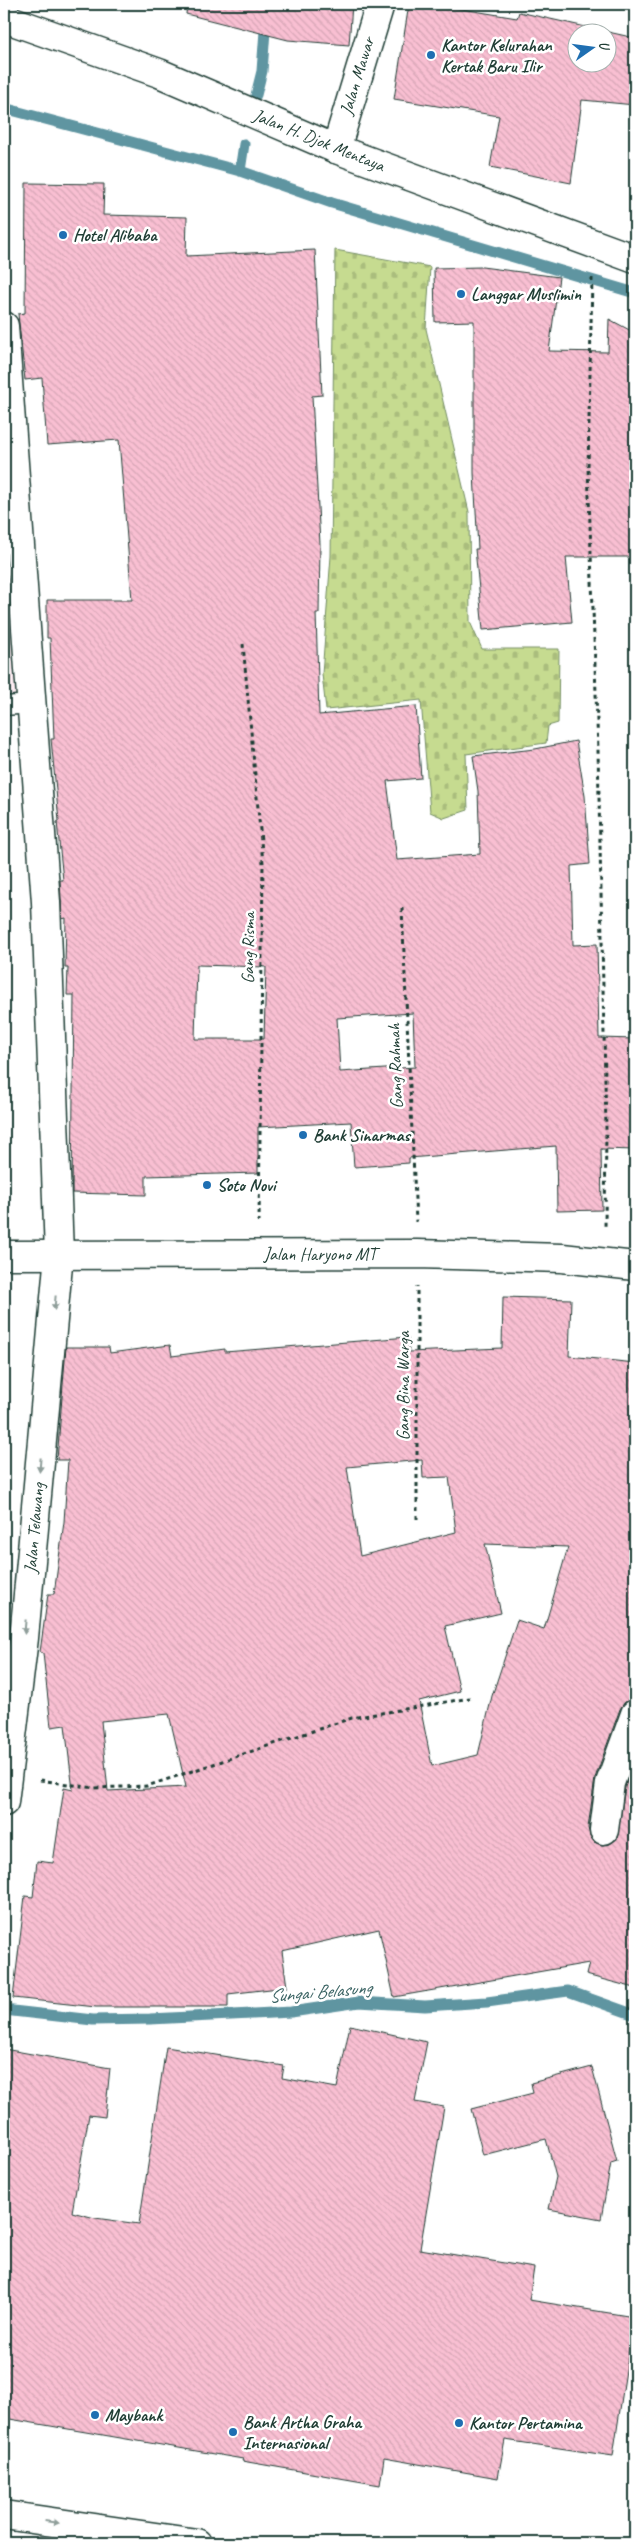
<svg xmlns="http://www.w3.org/2000/svg" width="639" height="2547" viewBox="0 0 639 2547" font-family="Caveat,sans-serif">
<defs>
<pattern id="cemetery-stones" width="16" height="16" patternUnits="userSpaceOnUse" patternTransform="scale(1.25)"><rect width="16" height="16" fill="#c6db90"/><path d="M2 7V4a2 2 0 0 1 4 0v3zM10 15v-3a2 2 0 0 1 4 0v3z" fill="#aabd7d"/></pattern>
<pattern id="building-back-hatch" width="6" height="6" patternUnits="userSpaceOnUse" patternTransform="scale(1.25)"><rect width="6" height="6" fill="#f9bfd2"/><path d="M-1 5l2 2M0 0l6 6M5-1l2 2" fill="none" stroke="#d5a5b5"/></pattern>
</defs>
<rect width="100%" height="100%" fill="#fff"/>
<filter id="ink" filterUnits="userSpaceOnUse"><feTurbulence type="fractalNoise" baseFrequency=".02" numOctaves="2"/><feDisplacementMap in="SourceGraphic" scale="10" xChannelSelector="R" yChannelSelector="G"/><feConvolveMatrix kernelMatrix="1 2 1 2 8 2 1 2 1" color-interpolation-filters="sRGB"/></filter>
<g filter="url(#ink)">
<path fill="#fdecf2" d="M 4,510 L 26,712 L 4,717 Z"/>
<path fill="url(#cemetery-stones)" stroke="#728c62" d="M 335,250 L 430,267 L 426,329 L 469,512 L 470,622 L 482,649 L 559,649 L 558,723 L 548,726 L 546,743 L 466,754 L 468,810 L 444,818 L 430,812 L 421,700 L 326,710 L 322,674 L 331,556 Z"/>
<g fill="none" stroke-linecap="round" stroke-linejoin="round">
<path stroke="#5e95a1" stroke-width="11" d="M 256,95 L 262,71 L 267,4
M 4,108 L 240,171 L 332,203 L 635,293
M 240,171 L 244,144
M 4,2010 L 93,2020 L 150,2019 L 291,2012 L 359,2002 L 425,2006 L 487,2002 L 568,1991 L 635,2015"/>
</g>
<path fill="url(#building-back-hatch)" stroke="#1f3d34" fill-rule="evenodd" d="M 187,4 L 352,4 L 349,45 L 288,40 L 186,14 Z
M 409,4 L 431,4 L 517,18 L 519,12 L 635,38 L 635,105 L 582,100 L 571,183 L 490,167 L 499,116 L 394,99 ZM 576,32 L 606,32 L 606,62 L 576,62 Z
M 26,183 L 104,184 L 103,215 L 187,217 L 186,256 L 315,250 L 322,395 L 312,396 L 320,544 L 319,613 L 316,613 L 319,715 L 416,706 L 421,778 L 387,781 L 397,860 L 480,854 L 478,791 L 473,756 L 535,749 L 576,741 L 585,796 L 590,864 L 571,866 L 573,945 L 597,944 L 599,1038 L 635,1039 L 635,1150 L 601,1149 L 602,1210 L 557,1211 L 556,1146 L 409,1158 L 409,1163 L 354,1167 L 351,1122 L 258,1127 L 258,1173 L 146,1176 L 146,1195 L 72,1193 L 74,995 L 67,995 L 68,968 L 65,968 L 66,918 L 62,919 L 60,880 L 63,880 L 57,822 L 59,821 L 51,739 L 54,739 L 50,638 L 47,638 L 47,600 L 132,600 L 119,440 L 47,445 L 42,378 L 25,380 L 18,314 L 25,313 ZM 197,965 L 266,967 L 264,1039 L 195,1039 ZM 413,1013 L 415,1067 L 340,1072 L 337,1018 Z
M 482,267 L 559,277 L 549,351 L 608,352 L 609,319 L 635,333 L 635,557 L 566,557 L 572,622 L 483,630 L 475,549 L 478,549 L 474,473 L 474,321 L 435,322 L 434,268 Z
M 503,1297 L 571,1299 L 569,1356 L 635,1363 L 635,1699 L 625,1702 L 620,1709 L 595,1778 L 588,1828 L 590,1836 L 594,1842 L 602,1845 L 610,1844 L 617,1839 L 625,1787 L 635,1759 L 635,1988 L 586,1975 L 589,1963 L 394,1997 L 379,1929 L 282,1951 L 287,1987 L 228,1994 L 228,2007 L 96,2007 L 13,1998 L 25,1896 L 33,1897 L 37,1861 L 53,1863 L 64,1788 L 73,1790 L 65,1725 L 51,1727 L 43,1653 L 40,1652 L 48,1594 L 54,1594 L 64,1522 L 68,1460 L 57,1460 L 66,1347 L 109,1347 L 110,1353 L 170,1345 L 172,1356 L 225,1349 L 225,1352 L 408,1337 L 409,1352 L 502,1348 ZM 422,1460 L 423,1478 L 449,1477 L 456,1532 L 360,1556 L 347,1467 ZM 485,1544 L 568,1547 L 544,1629 L 517,1620 L 492,1696 L 478,1755 L 432,1766 L 419,1701 L 460,1691 L 445,1626 L 501,1613 ZM 169,1714 L 186,1787 L 108,1791 L 101,1721 Z
M 350,2025 L 427,2042 L 415,2102 L 444,2107 L 420,2249 L 534,2268 L 529,2300 L 634,2317 L 613,2456 L 505,2440 L 498,2478 L 384,2458 L 380,2485 L 242,2461 L 243,2459 L 4,2418 L 4,2332 L 9,2300 L 4,2299 L 4,2049 L 110,2068 L 105,2117 L 89,2115 L 72,2212 L 95,2218 L 139,2224 L 166,2047 L 284,2066 L 282,2078 L 337,2088 Z
M 592,2067 L 617,2161 L 611,2163 L 601,2219 L 549,2209 L 556,2177 L 546,2139 L 483,2155 L 471,2109 L 533,2093 L 531,2083 Z"/>
<g fill="none" stroke-linecap="round" stroke-linejoin="round">
<defs>
<path id="lane" d="M 4,706 L 32,704"/>
<path id="street" d="M 336,149 L 380,4
M 4,326 L 46,902 L 59,1254 L 24,1638 L 4,1802
M 604,1830 L 610,1783 L 635,1714"/>
<path id="secondary" d="M 4,18 L 159,73 L 336,149 L 635,259
M 4,1255 L 417,1254 L 562,1258 L 635,1266"/>
<path id="highway" d="M 4,2515 L 197,2543"/>
</defs>
<use href="#lane" stroke="#1f3d34" stroke-width="21"/>
<use href="#street" stroke="#1f3d34" stroke-width="31"/>
<use href="#secondary" stroke="#1f3d34" stroke-width="31"/>
<use href="#highway" stroke="#1f3d34" stroke-width="31"/>
<path stroke="#1f3d34" stroke-width="3" stroke-dasharray="4 4" stroke-linecap="butt" d="M 592,278 L 588,468 L 598,750 L 606,1129 L 605,1229
M 243,644 L 263,863 L 259,1222
M 402,908 L 416,1222
M 417,1519 L 417,1286
M 40,1780 L 94,1788 L 147,1786 L 352,1718 L 470,1698"/>
<use href="#lane" stroke="#fff" stroke-width="18"/>
<use href="#street" stroke="#fff" stroke-width="28"/>
<use href="#secondary" stroke="#fff" stroke-width="28"/>
<use href="#highway" stroke="#fff" stroke-width="28"/>
</g>
<defs><path id="oneway-solid" d="M-6-.8H1V-3.2L6.5 0L1 3.2V.8H-6Z" transform="scale(1.25)"/></defs>
<g fill="#8f9e9a">
<use href="#oneway-solid" transform="translate(55 1303) rotate(95)"/>
<use href="#oneway-solid" transform="translate(40 1465) rotate(95)"/>
<use href="#oneway-solid" transform="translate(25 1627) rotate(95)"/>
<use href="#oneway-solid" transform="translate(52 2522) rotate(8)"/>
</g>
</g>
<g fill="#1f6fb2" stroke="#fff" stroke-width="2">
<circle cx="431" cy="55" r="5"/>
<circle cx="63" cy="235" r="5"/>
<circle cx="461" cy="294" r="5"/>
<circle cx="303" cy="1135" r="5"/>
<circle cx="207" cy="1185" r="5"/>
<circle cx="95" cy="2415" r="5"/>
<circle cx="459" cy="2423" r="5"/>
<circle cx="233" cy="2432" r="5"/>
</g>
<g text-anchor="middle" stroke-width="5" stroke-linejoin="round" paint-order="stroke">
<g font-size="18" font-weight="bold" fill="#1f3d34" stroke="#fff" text-anchor="start">
<text x="441" y="51">Kantor Kelurahan<tspan x="441" dy="21">Kertak Baru Ilir</tspan></text>
<text x="73" y="241">Hotel Alibaba</text>
<text x="471" y="300">Langgar Muslimin</text>
<text x="313" y="1141">Bank Sinarmas</text>
<text x="217" y="1191">Soto Novi</text>
<text x="105" y="2421">Maybank</text>
<text x="243" y="2428">Bank Artha Graha<tspan x="243" dy="21">Internasional</tspan></text>
<text x="469" y="2429">Kantor Pertamina</text>
</g>
<g font-size="18" fill="#1f3d34" stroke="#fff">
<text transform="translate(357 76) rotate(-73)" y="6">Jalan Mawar</text>
<text transform="translate(319 140) rotate(22)" y="6">Jalan H. Djok Mentaya</text>
<text transform="translate(248 948) rotate(-89)" y="6">Gang Risma</text>
<text transform="translate(395 1066) rotate(-92)" y="6">Gang Rahmah</text>
<text x="320" y="1260">Jalan Haryono MT</text>
<text transform="translate(403 1386) rotate(-90)" y="6">Gang Bina Warga</text>
<text transform="translate(34 1528) rotate(-85)" y="6">Jalan Telawang</text>
</g>
<g font-size="19" font-style="italic" fill="#396262" stroke="#fff">
<text transform="translate(320 1991) rotate(-5)" y="7">Sungai Belasung</text>
</g>
</g>
<rect width="639" height="2547" fill="none" stroke="#fff" stroke-width="20"/>
<rect x="10" y="10" width="619" height="2527" fill="none" stroke="#1f3d34" stroke-width="2" filter="url(#ink)"/>
<g transform="translate(592 48) rotate(76)"><circle r="24" fill="#ffffff" stroke="#a5b1ae"/>
<path d="M0-4L9 19L0 12L-9 19Z" fill="#1f6fb2"/>
<text y="-8" font-size="14" font-weight="bold" text-anchor="middle" fill="#1f3d34">U</text>
</g>
</svg>
